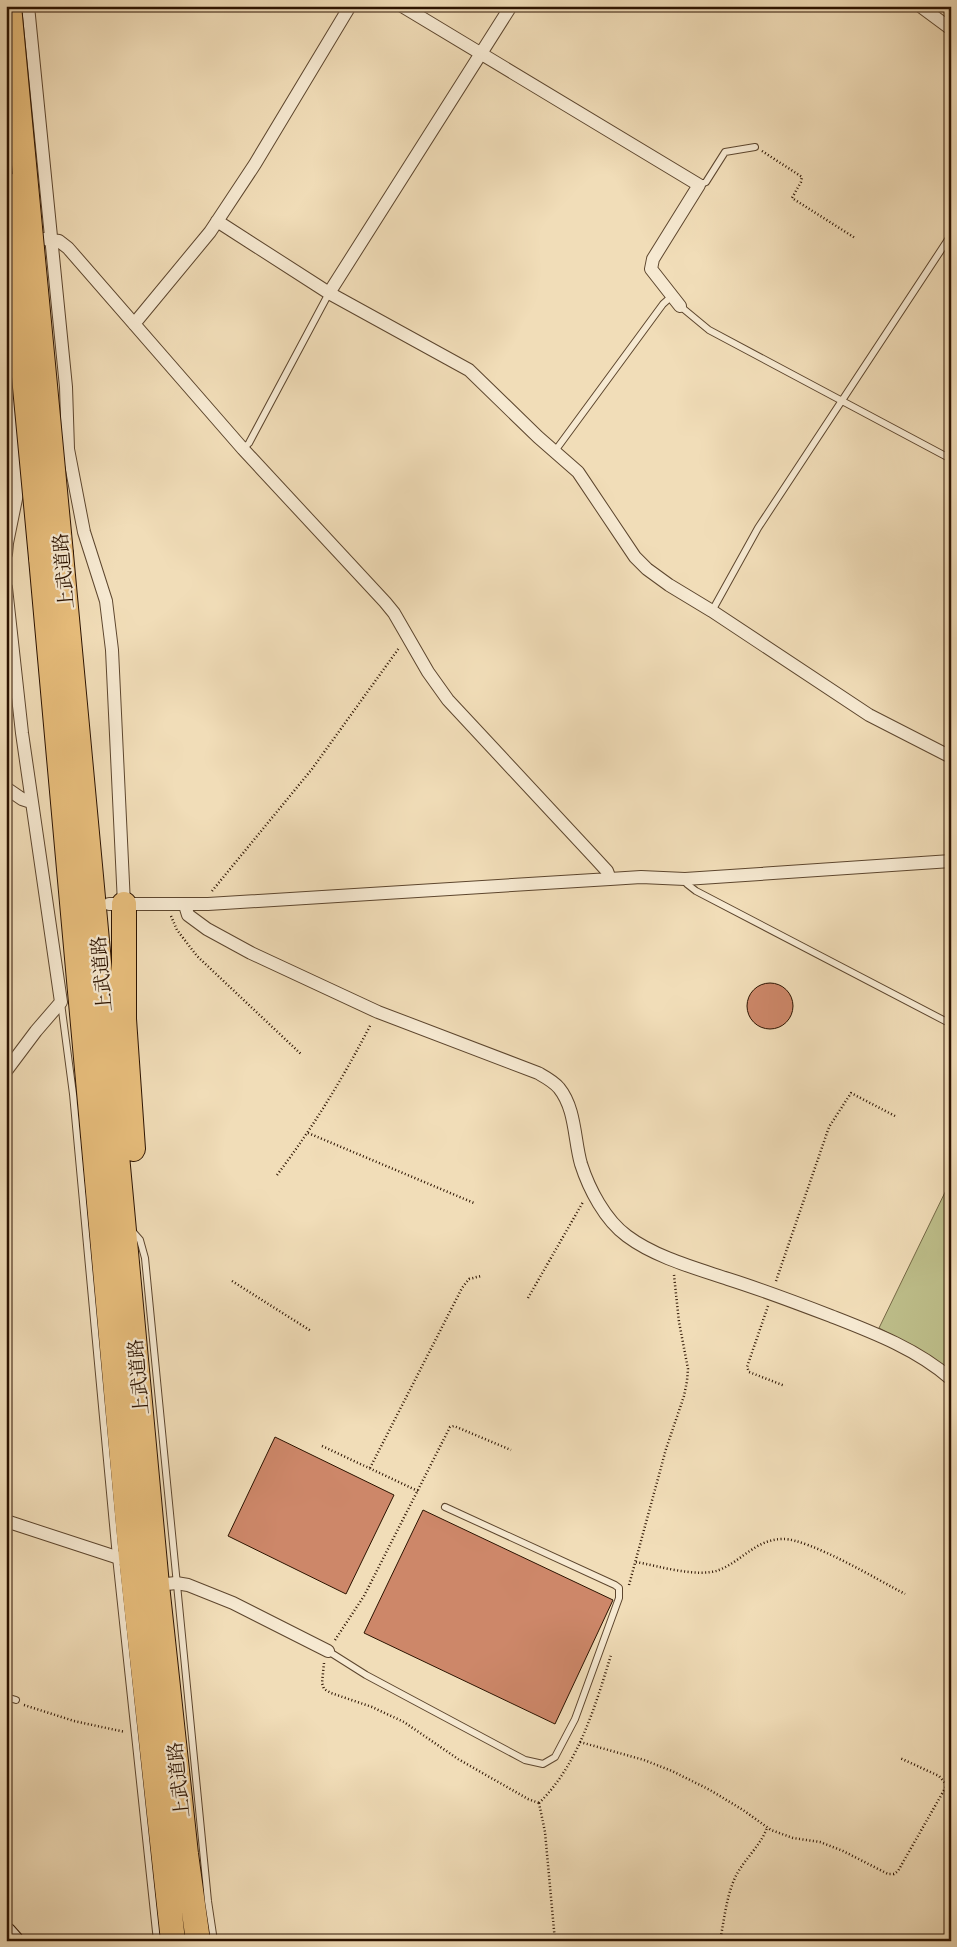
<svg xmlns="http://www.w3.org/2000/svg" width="957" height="1947" viewBox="0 0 957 1947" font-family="Cardo,'Noto Serif JP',serif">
<rect width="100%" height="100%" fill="#f1ddb8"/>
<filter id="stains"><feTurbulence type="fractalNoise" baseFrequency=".004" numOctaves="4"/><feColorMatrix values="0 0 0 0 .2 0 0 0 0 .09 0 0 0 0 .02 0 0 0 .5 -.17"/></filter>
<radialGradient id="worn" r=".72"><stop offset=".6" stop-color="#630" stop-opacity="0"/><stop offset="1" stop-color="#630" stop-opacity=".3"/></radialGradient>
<path fill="#bebf8b" stroke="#756946" d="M 951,1180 L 951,1371 L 909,1344 L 879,1328 Z"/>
<path fill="#cd8769" stroke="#2c1300" d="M747 1006a23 23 0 1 1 46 0a23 23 0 1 1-46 0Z
M 275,1437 L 394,1495 L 346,1594 L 228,1536 Z
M 423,1510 L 613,1600 L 555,1724 L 364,1633 Z"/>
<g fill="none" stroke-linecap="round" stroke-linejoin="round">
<defs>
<path id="lane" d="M 699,185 L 706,182 L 725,152 L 755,147
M 680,306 L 709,330 L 951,459
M 243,449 L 249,443 L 329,293
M 555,451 L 663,304 L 672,296
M 712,611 L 758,528 L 951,235
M 685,879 L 687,884 L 696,891 L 951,1024
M 61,1003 L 73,1094 L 116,1557 L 157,1941
M 133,1232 L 140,1240 L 145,1258 L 208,1901 L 214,1941
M 328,1651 L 366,1675 L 525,1760 L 543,1764 L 555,1757 L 575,1719 L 619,1598 L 619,1588 L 615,1585 L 445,1507
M 6,1697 L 16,1700"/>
<path id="street" d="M 28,6 L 66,387 L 68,449 L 84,532 L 106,601 L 112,650 L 124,904
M 402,6 L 699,185 L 653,259 L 651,269 L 680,306
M 920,6 L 951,29
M 217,221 L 329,293 L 469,370 L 538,437 L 578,472 L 635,557 L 647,569 L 669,585 L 712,611 L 869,715 L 951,757
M 44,239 L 59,241 L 68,248 L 243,449 L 385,602 L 394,613 L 428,672 L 448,700 L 596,859 L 607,871 L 610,879
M 329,293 L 511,6
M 134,324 L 210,232 L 255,164 L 350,6
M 6,360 L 17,494 L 7,543 L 6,554
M 6,588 L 22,733 L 61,1002 L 36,1031 L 6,1071
M 6,788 L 22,799 L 31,802
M 109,904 L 208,904 L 610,879 L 641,877 L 685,879 L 951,861
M 185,905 L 188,915 L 207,929 L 251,953 L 378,1012 L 538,1073 C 545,1077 553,1081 559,1088 C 576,1109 574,1140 581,1164 C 589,1189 605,1220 627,1236 C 655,1257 695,1268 728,1279 C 763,1290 797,1303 831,1316 C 872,1332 917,1349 951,1379
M 6,1521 L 116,1557 L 124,1559 L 131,1558
M 157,1585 L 176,1583 L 188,1585 L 233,1603 L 328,1651"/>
<path id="secondary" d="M 6,1932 L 14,1941"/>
<path id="highway" d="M 61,554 L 157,1585 L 186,1854 L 198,1941
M 41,558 L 131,1558 L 173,1941
M 124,904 L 124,1019 L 133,1149"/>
</defs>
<use href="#lane" stroke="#5d462e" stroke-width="8"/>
<use href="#street" stroke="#5d462e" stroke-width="14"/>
<use href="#secondary" stroke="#2c1300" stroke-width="21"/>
<use href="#highway" stroke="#2c1300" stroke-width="26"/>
<path stroke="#2c1300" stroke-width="2.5" stroke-dasharray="1 2.5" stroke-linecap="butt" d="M 762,151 L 802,177 L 801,182 L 792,198 L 855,238
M 212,891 L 312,769 L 399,648
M 171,916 L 177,930 L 197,956 L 302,1055
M 308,1133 L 474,1203
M 277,1175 C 314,1126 343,1078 371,1024
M 232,1281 L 311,1331
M 776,1281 L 829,1127 L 851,1093 L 895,1116
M 528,1298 L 583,1202
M 768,1306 L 747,1367 L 749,1372 L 785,1386
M 322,1446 L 418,1491
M 370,1468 L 462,1288 L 469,1279 L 481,1276
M 636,1562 C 658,1566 698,1578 719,1570 C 742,1561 756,1539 783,1539 C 810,1539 878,1580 905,1594
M 629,1585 L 666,1449 L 684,1396 L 687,1381 L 688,1369 L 679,1322 L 674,1275
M 335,1640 L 364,1596 L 450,1427 L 454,1426 L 511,1450
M 324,1663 L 322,1683 L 324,1689 L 331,1693 L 372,1707 L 404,1722 L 458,1759 L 528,1799 L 539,1803
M 24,1705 L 74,1721 L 125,1732
M 580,1742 L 644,1760 L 672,1771 L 710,1790 L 743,1810 L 771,1830 L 793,1838 L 820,1842 L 843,1851 L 888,1874 L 894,1874 L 898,1871 L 947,1785 L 939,1776 L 900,1758
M 539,1803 C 578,1765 595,1707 611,1655
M 539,1803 L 545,1832 L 555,1941
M 720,1941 C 724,1921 726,1899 734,1880 C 742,1861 760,1847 767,1828"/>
<use href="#lane" stroke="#f6e9d1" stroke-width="6"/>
<use href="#street" stroke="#f6e9d1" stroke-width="12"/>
<use href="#secondary" stroke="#f6e9d1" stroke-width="19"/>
<use href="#highway" stroke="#e8be7c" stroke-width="24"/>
<defs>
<path id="highway-bridge" d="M 9,6 L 61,554
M 6,184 L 41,558"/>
</defs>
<use href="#highway-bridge" stroke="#2c1300" stroke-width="26" stroke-linecap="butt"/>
<use href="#highway-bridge" stroke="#e8be7c" stroke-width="24"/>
</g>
<g text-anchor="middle" stroke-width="4.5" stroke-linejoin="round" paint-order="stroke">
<g font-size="19" fill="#2c1300" stroke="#f6e9d1">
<text transform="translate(63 571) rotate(-95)" y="7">上武道路</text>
<text transform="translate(101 974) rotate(-95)" y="7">上武道路</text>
<text transform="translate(138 1377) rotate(-95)" y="7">上武道路</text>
<text transform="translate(178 1780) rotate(-96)" y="7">上武道路</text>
</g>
</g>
<rect width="957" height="1947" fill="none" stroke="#f1ddb8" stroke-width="25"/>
<rect x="8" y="8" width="942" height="1932" fill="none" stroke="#2c1300" stroke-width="2.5"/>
<rect x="12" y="12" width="932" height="1922" fill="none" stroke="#2c1300"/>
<rect width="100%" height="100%" filter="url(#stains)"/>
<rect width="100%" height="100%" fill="url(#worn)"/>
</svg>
